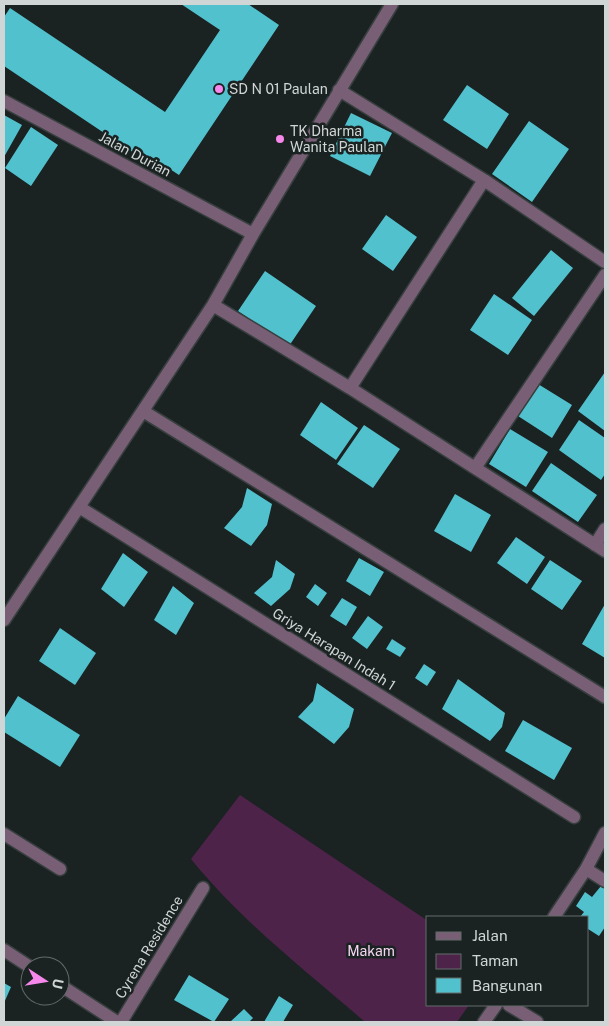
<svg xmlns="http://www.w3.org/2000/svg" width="609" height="1026" viewBox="0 0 609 1026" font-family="'Public Sans',sans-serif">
<rect width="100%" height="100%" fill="#1a2222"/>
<path fill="#4e234a" d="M 240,795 L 428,921 L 428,1005 L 469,1005 L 457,1022 L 365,1022 C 305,970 241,921 191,859 Z"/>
<path fill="#52c1ce" d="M 181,4 L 248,4 L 279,25 L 179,175 L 150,156 L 146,161 L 4,66 L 4,17 L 10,8 L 165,112 L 220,30 Z
M 467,85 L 509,114 L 487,149 L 443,120 Z
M 351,113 L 392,133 L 370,176 L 330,156 Z
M 4,115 L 22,125 L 4,157 Z
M 529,121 L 569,149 L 532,202 L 492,174 Z
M 31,127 L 58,145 L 31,186 L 5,168 Z
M 386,215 L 417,237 L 393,271 L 362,249 Z
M 551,250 L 573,268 L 534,316 L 512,298 Z
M 265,271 L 316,306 L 289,346 L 238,311 Z
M 494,294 L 532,320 L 508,355 L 470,330 Z
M 605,372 L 605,431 L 578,411 Z
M 538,384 L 572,405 L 552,438 L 518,416 Z
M 321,402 L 358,428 L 336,460 L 300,435 Z
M 579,420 L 605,438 L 605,474 L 601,480 L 559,450 Z
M 364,425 L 400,449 L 373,488 L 337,464 Z
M 510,429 L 548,452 L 526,487 L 489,464 Z
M 551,463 L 597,495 L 578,522 L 532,491 Z
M 247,488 L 272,504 L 267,525 L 251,546 L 224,528 L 242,507 Z
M 455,494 L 491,515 L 471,552 L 434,531 Z
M 516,537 L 545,557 L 527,584 L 497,563 Z
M 123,553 L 148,572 L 124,607 L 101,589 Z
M 359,558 L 384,572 L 370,596 L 346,581 Z
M 276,560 L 295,574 L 290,589 L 271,606 L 254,593 L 272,577 Z
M 550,560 L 582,581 L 562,610 L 531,589 Z
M 315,584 L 327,593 L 318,606 L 306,597 Z
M 173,586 L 194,603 L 176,635 L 154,620 Z
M 342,598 L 357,607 L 346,626 L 330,616 Z
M 605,604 L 605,658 L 582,644 Z
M 368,616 L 383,627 L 367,649 L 352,638 Z
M 60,628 L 96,653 L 75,685 L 39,661 Z
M 392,639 L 406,648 L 400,657 L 386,649 Z
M 424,664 L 436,672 L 427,686 L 415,678 Z
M 458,679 L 505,713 L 502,727 L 490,741 L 442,709 Z
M 317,683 L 354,709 L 349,727 L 334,744 L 298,717 L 313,701 Z
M 18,696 L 80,735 L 60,767 L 4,732 L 4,719 Z
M 523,720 L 572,748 L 554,780 L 505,751 Z
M 601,886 L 605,889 L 605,927 L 599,936 L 588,929 L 588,917 L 580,917 L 584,912 L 576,906 L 585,892 L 592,897 Z
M 189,975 L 229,999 L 214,1022 L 174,1000 Z
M 4,983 L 11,987 L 4,1003 Z
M 279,996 L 293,1005 L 283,1022 L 264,1022 Z
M 244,1009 L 253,1018 L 249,1022 L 230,1022 Z"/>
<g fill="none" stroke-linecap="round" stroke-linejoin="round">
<defs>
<path id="minor" d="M 339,90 L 484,180 L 605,262
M 4,101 L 253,234
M 213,305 L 350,388 L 605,551
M 350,388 L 484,180
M 143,411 L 605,697
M 475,468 L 605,275
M 79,507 L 574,817
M 595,545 L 605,529
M 4,620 L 213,305 L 253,234 L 392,4
M 4,834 L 60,869
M 586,869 L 605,881
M 554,917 L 586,869 L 605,833
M 4,950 L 30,967
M 60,985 L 117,1022
M 509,1005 L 537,1022
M 121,1022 L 203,888
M 484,1022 L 496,1005"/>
</defs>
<use href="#minor" stroke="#373f3f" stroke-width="15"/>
<use href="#minor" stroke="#795f75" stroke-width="12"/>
</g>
<g fill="#f788eb" stroke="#1a2222" stroke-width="2">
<circle cx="219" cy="89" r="5"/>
<circle cx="280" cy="139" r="5"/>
</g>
<g text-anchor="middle" stroke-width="5" stroke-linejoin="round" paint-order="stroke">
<g font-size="14" fill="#d0d5d5" stroke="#1a2222" text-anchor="start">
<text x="229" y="94">SD N 01 Paulan</text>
<text x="290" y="136">TK Dharma<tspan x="290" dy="16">Wanita Paulan</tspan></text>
</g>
<g font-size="14" fill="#d0d5d5" stroke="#1a2222">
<text transform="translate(135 154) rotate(28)" y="5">Jalan Durian</text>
<text transform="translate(334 649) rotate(32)" y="5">Griya Harapan Indah 1</text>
<text transform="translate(149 947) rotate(-59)" y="5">Cyrena Residence</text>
</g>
<g font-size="14" fill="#f5d4f0" stroke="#1a2222">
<text x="371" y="956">Makam</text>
</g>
</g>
<rect width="609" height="1026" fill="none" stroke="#d0d5d5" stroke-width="10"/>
<rect x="426" y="916" width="162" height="90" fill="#1a2222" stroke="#636a6a"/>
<rect x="436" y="932" width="25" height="8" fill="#795f75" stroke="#636a6a"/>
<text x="472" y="941" font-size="15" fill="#d0d5d5">Jalan</text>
<rect x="436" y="954" width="25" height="15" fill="#4e234a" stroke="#636a6a"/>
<text x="472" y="966" font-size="15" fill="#d0d5d5">Taman</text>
<rect x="436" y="978" width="25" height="15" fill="#52c1ce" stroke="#636a6a"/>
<text x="472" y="991" font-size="15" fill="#d0d5d5">Bangunan</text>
<g transform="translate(45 981) rotate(102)"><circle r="24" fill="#1a2222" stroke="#636a6a"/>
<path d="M0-4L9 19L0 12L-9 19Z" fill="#f788eb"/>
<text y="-8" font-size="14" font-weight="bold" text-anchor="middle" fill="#d0d5d5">U</text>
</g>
</svg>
